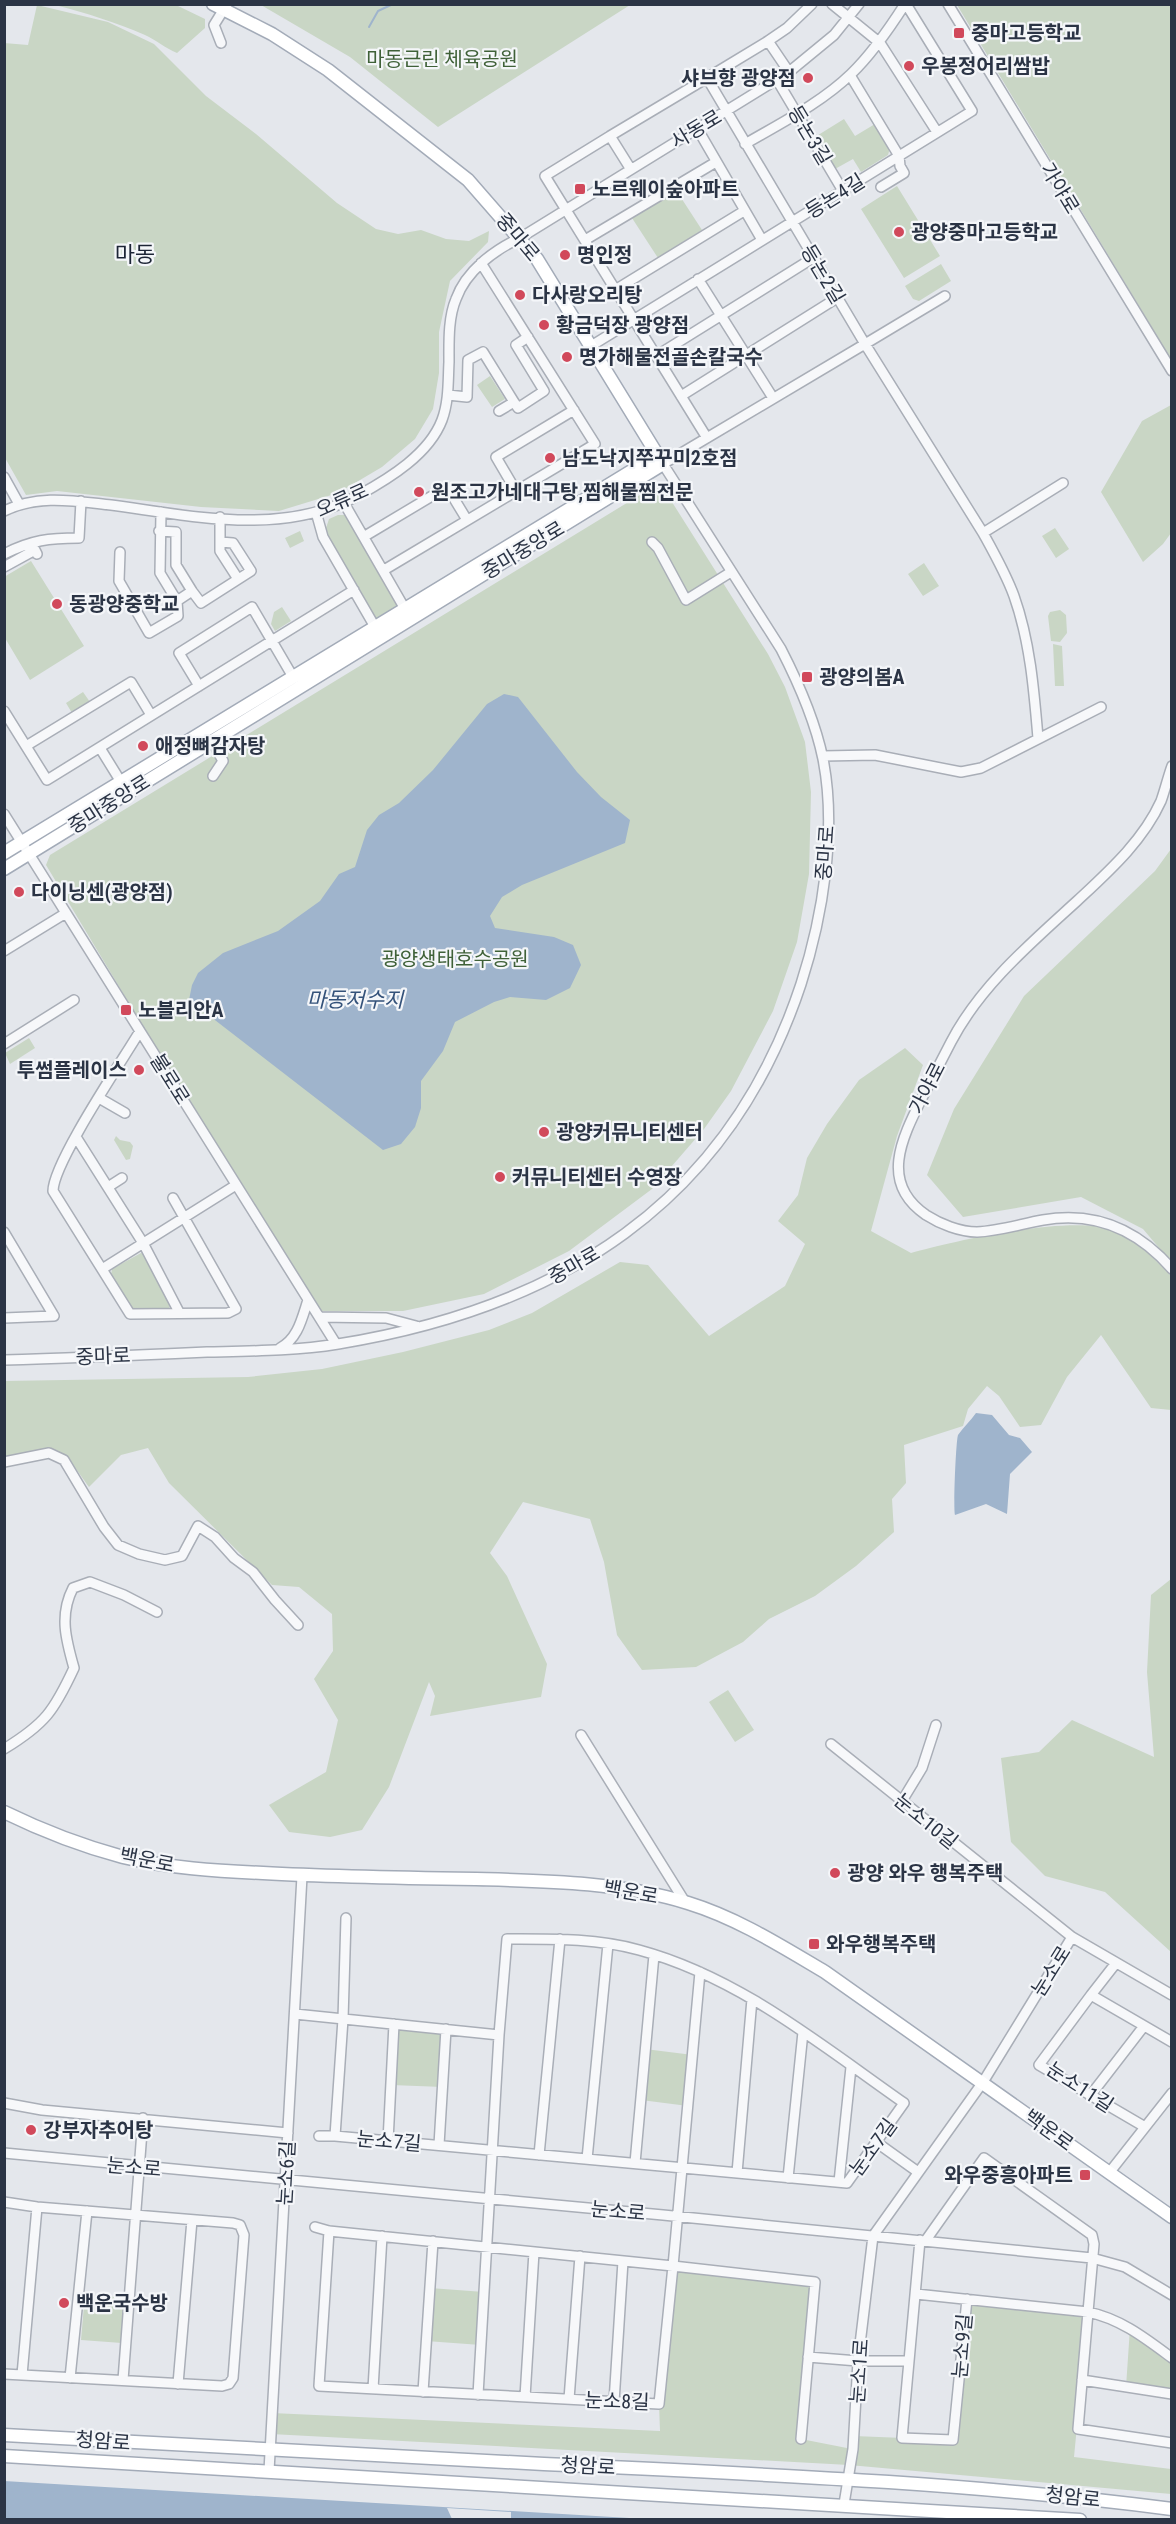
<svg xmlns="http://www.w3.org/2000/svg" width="1176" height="2524" viewBox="0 0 1176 2524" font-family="'Roboto Condensed','Noto Sans KR',sans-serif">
<rect width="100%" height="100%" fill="#e4e7ec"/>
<path fill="#c9d6c5" d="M 37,5 L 108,22 L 154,44 L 206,96 L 256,134 L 337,203 L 376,229 L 398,234 L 421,230 L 446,239 L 469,241 L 489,231 L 488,242 L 450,281 L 439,332 L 439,373 L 433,409 L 415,439 L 382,467 L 338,493 L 279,511 L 201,507 L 57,491 L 26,495 L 4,456 L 4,43 L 28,45 Z
M 55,5 L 176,5 L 205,19 L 205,28 L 177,53 C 165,48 156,40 145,35 C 115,22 86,13 55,5 Z
M 261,5 L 630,5 L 438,127 L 350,57 Z
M 957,5 L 1171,5 L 1171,359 Z
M 844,119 L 855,136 L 875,124 L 890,148 L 888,155 L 861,172 L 853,159 L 835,169 L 815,137 Z
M 897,186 L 940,256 L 904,278 L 861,209 Z
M 676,190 L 702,230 L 658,258 L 632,218 Z
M 941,264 L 951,281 L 919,301 L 913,299 L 905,286 Z
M 490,376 L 505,399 L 492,407 L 477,385 Z
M 1171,405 L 1171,533 L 1163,544 L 1143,562 L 1101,492 L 1142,421 Z
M 653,487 L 665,491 L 768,654 L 785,687 L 805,742 L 811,792 L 809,874 L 797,942 L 773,1011 L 731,1091 L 704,1129 L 652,1189 L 569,1251 L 484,1294 L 403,1311 L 314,1311 L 46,865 L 50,855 Z
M 338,515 L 346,515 L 402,607 L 374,624 L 325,531 L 329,519 Z
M 1055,528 L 1069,549 L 1056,558 L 1042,536 Z
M 300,531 L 304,541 L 290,548 L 285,538 Z
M 31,561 L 84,646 L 30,680 L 5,638 L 4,577 Z
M 924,563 L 939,586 L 923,596 L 908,574 Z
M 282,607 L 291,621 L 275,631 L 271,624 L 274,612 Z
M 1060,610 L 1066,615 L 1067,633 L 1060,642 L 1051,641 L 1048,616 L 1050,612 Z
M 1053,644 L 1062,646 L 1064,686 L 1055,686 Z
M 83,692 L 90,702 L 72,713 L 66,703 Z
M 1171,849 L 1171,1262 L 1143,1229 L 1081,1197 L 963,1217 L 927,1175 L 954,1109 L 1024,996 L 1155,871 Z
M 29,1038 L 35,1048 L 10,1064 L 5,1053 Z
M 905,1048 L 923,1065 L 897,1136 L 871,1231 L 911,1253 C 953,1241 1077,1213 1114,1231 C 1138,1242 1154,1258 1171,1276 L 1171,1410 L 1151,1408 L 1101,1335 L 1067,1377 L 1041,1425 L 1020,1427 L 999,1396 L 987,1386 L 968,1409 L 963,1426 L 904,1445 L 906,1483 L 892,1499 L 894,1532 L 856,1566 L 815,1596 L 769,1619 L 743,1642 L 696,1667 L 642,1670 L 617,1635 L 604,1562 L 590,1519 L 523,1502 L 490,1553 L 507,1576 L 547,1664 L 541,1697 L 430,1716 L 435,1696 L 429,1682 L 389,1787 L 362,1830 L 330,1837 L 289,1832 L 269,1805 L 326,1772 L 338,1720 L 314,1679 L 333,1651 L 332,1614 L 299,1587 L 272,1585 L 169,1483 L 148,1448 L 121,1455 L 89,1487 C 76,1470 63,1444 38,1450 C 26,1453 16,1457 5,1459 L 4,1381 L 248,1377 L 322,1369 L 403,1352 L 489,1330 L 532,1313 L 620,1262 L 648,1265 L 709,1336 L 785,1286 L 805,1244 L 778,1221 L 798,1195 L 807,1158 L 827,1124 L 859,1080 Z
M 116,1136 L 120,1140 L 130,1142 L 133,1146 L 130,1159 L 126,1160 L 114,1140 Z
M 141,1253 L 146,1254 L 171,1302 L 169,1309 L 132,1310 L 111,1275 L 112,1269 Z
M 1171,1579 L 1171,1952 L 1105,1892 L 1045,1876 L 1011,1842 L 1001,1758 L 1039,1752 L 1072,1720 L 1154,1757 L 1147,1672 L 1151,1595 Z
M 728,1690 L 754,1730 L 735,1742 L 709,1702 Z
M 394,2024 L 446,2029 L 443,2087 L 391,2085 Z
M 645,2049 L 693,2055 L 688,2106 L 641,2100 Z
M 673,2266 L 815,2282 L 801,2439 L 852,2449 L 854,2436 L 953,2440 L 967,2299 L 1088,2312 L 1074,2457 L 1171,2469 L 1171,2494 L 849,2465 L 271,2434 L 272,2413 L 660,2431 L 659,2404 Z
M 430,2288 L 484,2292 L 481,2345 L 426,2341 Z
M 85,2294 L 126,2298 L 122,2343 L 81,2340 Z
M 1130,2328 L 1171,2358 L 1171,2394 L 1126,2387 Z"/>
<path fill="#9fb4cc" d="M 504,694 L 518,697 L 577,772 L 601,797 L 630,820 L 625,843 L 522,885 L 502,897 L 490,916 L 495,928 L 554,937 L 573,945 L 581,965 L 570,988 L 546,1000 L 510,997 L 494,1002 L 455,1022 L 443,1051 L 421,1081 L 421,1108 L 415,1127 L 401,1144 L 383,1150 L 189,1000 L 192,985 L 198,973 L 223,953 L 278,931 L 320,901 L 339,874 L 355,867 L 367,830 L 379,815 L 399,803 L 433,770 L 487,704 Z
M 976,1413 L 992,1415 L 1009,1435 L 1020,1438 L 1032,1452 L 1010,1474 L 1007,1514 L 986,1504 L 955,1515 C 953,1507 956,1440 958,1435 C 963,1428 971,1420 976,1413 Z
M 4,2481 L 646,2519 L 5,2519 Z"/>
<path fill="#e4e7ec" d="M 447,2508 L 511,2512 L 511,2519 L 452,2519 Z"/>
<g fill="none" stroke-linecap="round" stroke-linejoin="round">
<path stroke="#9fb4cc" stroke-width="2" d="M 369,27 L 378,11 L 393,4"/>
<defs>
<path id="minor" d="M 832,4 L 880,43 L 937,132
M 948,4 L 1172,371
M 768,41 L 787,28 L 812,4
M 221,43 L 214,25 L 227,4
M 850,75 L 899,156 L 900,166 L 904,173 L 881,187
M 707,78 L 768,41 L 789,72
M 777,80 L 843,191
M 697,128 L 762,240
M 610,136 L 707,78 L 865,344 L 945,296
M 745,144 C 781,123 821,103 851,74 C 872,54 889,29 905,4
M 630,168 L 610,136 L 545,176 L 707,438
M 585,240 L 716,162
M 698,279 L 773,398
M 615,290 L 744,211
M 591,346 L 972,111 L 906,4
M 656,356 L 813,258
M 448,395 L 467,397 L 468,360 L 483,352 L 514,402 L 499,411
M 681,396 L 837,298
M 514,402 L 518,408 L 544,391 L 516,345 L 528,337
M 4,477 L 19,504
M 516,491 L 496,457 L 574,410
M 344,503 L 405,609
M 4,511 C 39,494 74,501 111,505 C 193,516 283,537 359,495 C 390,478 429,454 442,420 C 449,401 448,381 449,362 C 449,342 448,318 456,299 C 466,271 494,250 520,238 L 789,72 L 834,35 L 859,4
M 316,512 L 323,537 L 375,627
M 159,531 L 176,532 L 176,565 L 192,591 L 177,601 L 160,573 L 161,512
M 983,533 C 994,553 1006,574 1014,596 C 1030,641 1034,690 1038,738
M 365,536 L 447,487 L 467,520
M 220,542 L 220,551 L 238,579
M 652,542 L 658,548 L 686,600 L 731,572
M 120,552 L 119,581 L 149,633 L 178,616 L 177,601
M 4,554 C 32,540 49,538 79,538 L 81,501
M 4,567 L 35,550 L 37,554
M 384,570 L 595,444 L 481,263
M 192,591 L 201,603 L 251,571 L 233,543 L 220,542 L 220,517
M 199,686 L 179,653 L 252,607 L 293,677
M 4,711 L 47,780 L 354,590
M 212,741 L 223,761 L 213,776
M 26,746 L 131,682 L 151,715
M 100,748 L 121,782
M 823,756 L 875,755 L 961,772 L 981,768 L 1101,707
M 1172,766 C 1168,777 1165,790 1161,801 C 1143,841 1108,872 1077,901 C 1031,943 980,986 951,1042 C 941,1061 932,1079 922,1098 C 902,1138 879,1183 926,1215 C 940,1224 960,1232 977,1232 C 999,1231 1021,1224 1043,1220 C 1095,1211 1138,1230 1172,1269
M 4,814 L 336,1344
M 4,951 L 66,913
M 140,1031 C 122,1061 53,1163 53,1191 L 130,1314 L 228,1313 L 236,1309 L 173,1198
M 4,1044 L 74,1000
M 99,1098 L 125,1113
M 76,1137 L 143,1243 L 179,1312
M 108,1187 L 122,1178
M 4,1232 L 54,1316 L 4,1318
M 102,1269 L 236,1185
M 318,1315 L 320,1317 L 386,1318 L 416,1326
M 280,1348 C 298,1339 302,1318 308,1300
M 4,1360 C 72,1358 140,1355 207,1352 C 250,1351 295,1351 338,1344 C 559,1308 728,1205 801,984 C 823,916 837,830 823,759 C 815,720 799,684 781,649 L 663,464 L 865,344 L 983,533 L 1063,483
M 4,1462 L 49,1453 L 64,1460 L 104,1527 L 118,1545 L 139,1554 L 165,1560 L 182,1556 L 198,1526 L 215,1537 L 234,1558 L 253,1572 L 275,1600 L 298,1625
M 581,1735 L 685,1902
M 831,1744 L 1072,1937 L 1172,1995
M 4,1749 C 45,1724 54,1711 74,1668 C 66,1640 59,1615 73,1588 L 90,1582 L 124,1595 L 157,1612
M 902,1801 L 922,1768 L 936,1725
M 700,1972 L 673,2266 L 815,2282 L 801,2439
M 1091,1995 L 1116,1963
M 295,2014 C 363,2021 431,2028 499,2035 L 507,1939 C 551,1939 596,1938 639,1950 C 739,1977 821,2045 904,2103 L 847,2183 L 335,2136 L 343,2019 L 346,1918
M 1090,2096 L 1144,2026
M 4,2103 L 42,2110 L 288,2133
M 1145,2127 L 1039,2065 L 1091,1995 L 1172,2042
M 319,2136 L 335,2136
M 388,2141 L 394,2024
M 876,2142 L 918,2172
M 439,2145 L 446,2029
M 4,2153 L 663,2215 L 1092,2258 L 1125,2267 L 1172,2295
M 539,2155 L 560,1939
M 587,2159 L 608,1944
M 635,2163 L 654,1955
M 737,2173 L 752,1999
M 1109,2173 L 1172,2093
M 788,2178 L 803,2032
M 839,2182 L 851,2067
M 4,2202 L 37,2207 L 233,2223 L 240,2225 L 244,2235 L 233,2378 L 229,2384 L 222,2386 L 4,2374
M 315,2227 L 329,2231 L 673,2266 L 659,2404 L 319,2386 L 329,2231
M 920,2240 L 902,2438 L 953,2440 L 967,2299
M 926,2240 L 984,2158 L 1092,2235 L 1094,2244 L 1088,2312 C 1121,2319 1145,2338 1172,2358
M 916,2294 L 1088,2312 L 1078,2429 L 1172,2443
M 808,2357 L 858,2361 L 909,2361
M 22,2375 L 37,2207
M 70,2378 L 87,2211
M 123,2380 L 143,2118
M 1082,2380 L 1172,2394
M 178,2384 L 192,2220
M 373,2389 L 382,2236
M 423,2392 L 433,2241
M 478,2395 L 499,2035
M 525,2397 L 534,2252
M 569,2399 L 580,2256
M 614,2402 L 623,2261
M 269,2471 L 302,1876
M 844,2504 L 853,2449 L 858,2361 L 873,2236 L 983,2082 L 1072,1937"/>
<path id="major" d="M 4,853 L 658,455
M 4,869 L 663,464 L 537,259 L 468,180 L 328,70 L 272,34 L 213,4
M 4,1812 C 43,1831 82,1846 123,1857 C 169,1868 216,1871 263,1873 C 334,1877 405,1878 476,1879 C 547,1881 620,1882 688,1903 C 737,1918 781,1946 825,1972 L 1172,2217
M 4,2435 C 184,2446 364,2456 544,2464 C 754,2474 964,2482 1172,2509
M 4,2456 L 1080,2520"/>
</defs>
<use href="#minor" stroke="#a9aeb7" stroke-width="12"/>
<use href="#major" stroke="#a3abb8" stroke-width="15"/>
<use href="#minor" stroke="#f7f8fa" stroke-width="9"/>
<use href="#major" stroke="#fff" stroke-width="12"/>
</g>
<g fill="#d1495b" stroke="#f4f6f9" stroke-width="2">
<rect x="953" y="27" width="12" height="12" rx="3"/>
<circle cx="909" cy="66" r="6"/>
<circle cx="808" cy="78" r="6"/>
<rect x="574" y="183" width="12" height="12" rx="3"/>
<circle cx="899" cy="232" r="6"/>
<circle cx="565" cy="255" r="6"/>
<circle cx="520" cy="295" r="6"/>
<circle cx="544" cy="325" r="6"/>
<circle cx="567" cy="357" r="6"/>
<circle cx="550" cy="458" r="6"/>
<circle cx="419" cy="492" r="6"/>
<circle cx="57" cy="604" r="6"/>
<rect x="801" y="671" width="12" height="12" rx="3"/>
<circle cx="143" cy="746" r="6"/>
<circle cx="19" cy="892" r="6"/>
<rect x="120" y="1004" width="12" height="12" rx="3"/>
<circle cx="139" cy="1070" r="6"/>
<circle cx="544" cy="1132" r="6"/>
<circle cx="500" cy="1177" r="6"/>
<circle cx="835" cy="1873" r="6"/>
<rect x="808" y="1938" width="12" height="12" rx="3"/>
<circle cx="31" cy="2130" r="6"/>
<rect x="1079" y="2169" width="12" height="12" rx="3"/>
<circle cx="64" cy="2303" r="6"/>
</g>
<g text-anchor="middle" stroke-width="4.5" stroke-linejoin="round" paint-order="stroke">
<g font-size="20" font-weight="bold" fill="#2b3445" stroke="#f4f6f9" text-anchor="start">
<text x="971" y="40">중마고등학교</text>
<text x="921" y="73">우봉정어리쌈밥</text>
<text x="796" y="85" text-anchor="end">샤브향 광양점</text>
<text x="592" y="196">노르웨이숲아파트</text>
<text x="911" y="239">광양중마고등학교</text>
<text x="577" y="262">명인정</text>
<text x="532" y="302">다사랑오리탕</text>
<text x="556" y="332">황금덕장 광양점</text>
<text x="579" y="364">명가해물전골손칼국수</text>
<text x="562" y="465">남도낙지쭈꾸미2호점</text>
<text x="431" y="499">원조고가네대구탕,찜해물찜전문</text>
<text x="69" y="611">동광양중학교</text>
<text x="819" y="684">광양의봄A</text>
<text x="155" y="753">애정뼈감자탕</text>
<text x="31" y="899">다이닝센(광양점)</text>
<text x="138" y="1017">노블리안A</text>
<text x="127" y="1077" text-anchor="end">투썸플레이스</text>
<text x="556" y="1139">광양커뮤니티센터</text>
<text x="512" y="1184">커뮤니티센터 수영장</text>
<text x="847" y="1880">광양 와우 행복주택</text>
<text x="826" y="1951">와우행복주택</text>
<text x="43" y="2137">강부자추어탕</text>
<text x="1073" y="2182" text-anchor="end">와우중흥아파트</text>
<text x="76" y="2310">백운국수방</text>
</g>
<g font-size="20" fill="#3f6138" stroke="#f4f6f9">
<text x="442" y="66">마동근린 체육공원</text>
<text x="455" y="966">광양생태호수공원</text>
</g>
<g font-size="20" fill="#2b3445" stroke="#f4f6f9">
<text transform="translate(696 129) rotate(-31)" y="7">사동로</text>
<text transform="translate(810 135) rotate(59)" y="7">등논3길</text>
<text transform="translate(1060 188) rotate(59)" y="7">가야로</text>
<text transform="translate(835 196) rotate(-32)" y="7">등논4길</text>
<text transform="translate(518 237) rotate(50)" y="7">중마로</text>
<text transform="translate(823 274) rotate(59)" y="7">등논2길</text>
<text transform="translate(342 500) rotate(-24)" y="7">오류로</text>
<text transform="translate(523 550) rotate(-31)" y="7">중마중앙로</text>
<text transform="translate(109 804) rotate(-32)" y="7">중마중앙로</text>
<text transform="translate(825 853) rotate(-86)" y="7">중마로</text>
<text transform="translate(170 1079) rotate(58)" y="7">불로로</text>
<text transform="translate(927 1088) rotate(-63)" y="7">가야로</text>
<text transform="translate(574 1265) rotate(-30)" y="7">중마로</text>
<text transform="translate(103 1356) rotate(-2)" y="7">중마로</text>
<text transform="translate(926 1821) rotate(39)" y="7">눈소10길</text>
<text transform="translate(147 1860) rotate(11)" y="7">백운로</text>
<text transform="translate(631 1892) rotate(10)" y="7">백운로</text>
<text transform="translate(1051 1971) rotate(-58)" y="7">눈소로</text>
<text transform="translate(1080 2087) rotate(33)" y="7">눈소11길</text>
<text transform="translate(1049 2130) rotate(36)" y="7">백운로</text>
<text transform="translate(389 2141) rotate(5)" y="7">눈소7길</text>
<text transform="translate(873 2147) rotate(-54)" y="7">눈소7길</text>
<text transform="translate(134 2167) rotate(5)" y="7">눈소로</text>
<text transform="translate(286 2173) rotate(-87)" y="7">눈소6길</text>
<text transform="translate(618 2211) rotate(5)" y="7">눈소로</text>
<text transform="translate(962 2346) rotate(-85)" y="7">눈소9길</text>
<text transform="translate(859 2371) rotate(-86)" y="7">눈소1로</text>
<text transform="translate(617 2401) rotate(2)" y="7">눈소8길</text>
<text transform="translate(103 2441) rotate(4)" y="7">청암로</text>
<text transform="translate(588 2466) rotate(3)" y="7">청암로</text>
<text transform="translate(1073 2497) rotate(6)" y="7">청암로</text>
</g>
<g font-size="21" font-style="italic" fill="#34527a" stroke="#f4f6f9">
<text x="355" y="1007">마동저수지</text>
</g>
<g font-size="22" fill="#1d2536" stroke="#f4f6f9">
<text x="135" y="262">마동</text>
</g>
</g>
<rect width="1176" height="2524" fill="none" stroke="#2b3445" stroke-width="12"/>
</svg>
